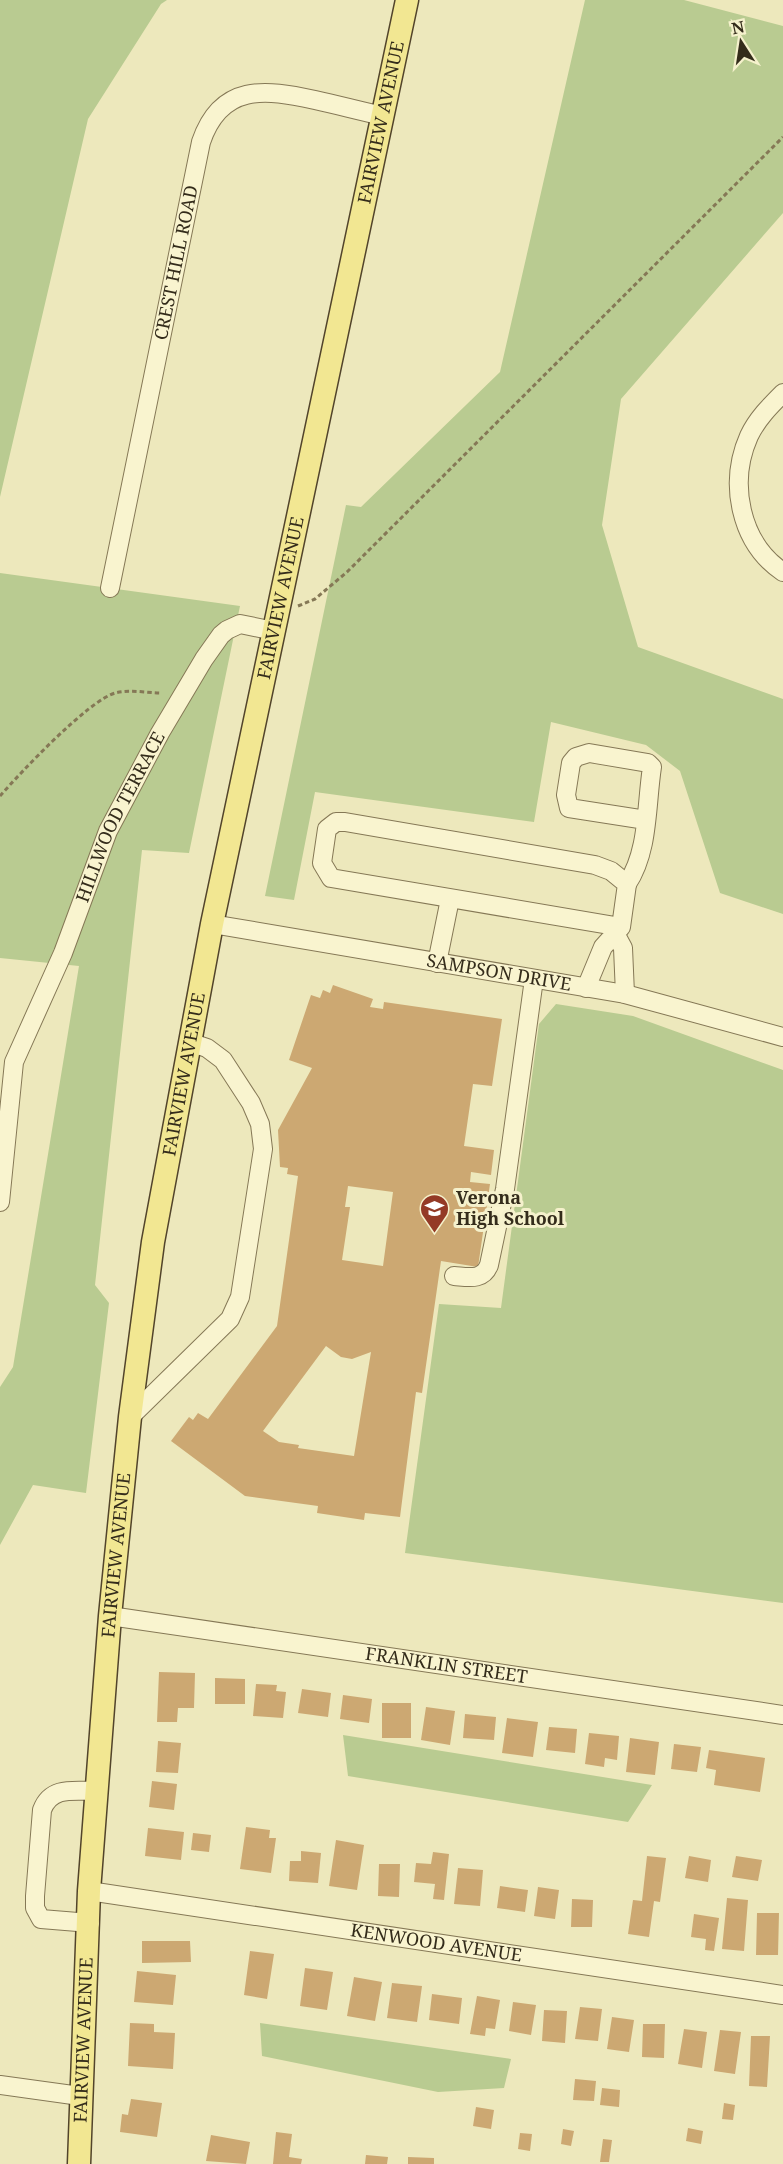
<svg xmlns="http://www.w3.org/2000/svg" width="783" height="2164" viewBox="0 0 783 2164" font-family="'Noto Serif',serif">
<rect width="100%" height="100%" fill="#ede8bc"/>
<path fill="#b9cb91" d="M 0,0 L 167,0 L 161,4 L 88,119 L 0,497 Z
M 585,0 L 684,0 L 783,26 L 783,213 L 621,399 L 602,525 L 638,647 L 783,699 L 783,914 L 720,893 L 680,771 L 646,745 L 551,722 L 534,822 L 315,792 L 294,900 L 265,896 L 346,505 L 361,507 L 500,372 Z
M 0,573 L 240,606 L 189,853 L 142,850 L 95,1285 L 109,1303 L 86,1493 L 33,1485 L 0,1545 L 0,1387 L 13,1367 L 79,966 L 0,958 Z
M 556,1004 L 633,1016 L 783,1070 L 783,1603 L 405,1553 L 439,1304 L 501,1308 L 539,1024 Z
M 343,1735 L 652,1785 L 628,1822 L 348,1776 Z
M 260,2023 L 511,2059 L 504,2088 L 438,2092 L 262,2056 Z"/>
<path fill="#cca872" fill-rule="evenodd" d="M 333,985 L 373,999 L 370,1007 L 383,1009 L 384,1002 L 502,1019 L 492,1086 L 473,1084 L 464,1146 L 494,1150 L 491,1175 L 471,1172 L 470,1182 L 490,1184 L 478,1267 L 441,1261 L 422,1393 L 416,1392 L 400,1517 L 365,1513 L 364,1520 L 317,1513 L 318,1506 L 245,1496 L 171,1441 L 189,1417 L 193,1420 L 198,1413 L 208,1419 L 277,1326 L 298,1176 L 287,1174 L 288,1168 L 280,1167 L 278,1130 L 312,1068 L 289,1060 L 311,995 L 320,998 L 323,990 L 330,993 ZM 348,1186 L 393,1192 L 383,1266 L 342,1260 L 350,1207 L 345,1207 ZM 326,1346 L 341,1357 L 352,1359 L 371,1352 L 354,1456 L 298,1448 L 299,1445 L 279,1442 L 263,1431 Z
M 159,1672 L 195,1673 L 194,1708 L 178,1708 L 177,1722 L 157,1722 Z
M 215,1678 L 245,1679 L 245,1704 L 215,1704 Z
M 256,1684 L 277,1685 L 276,1691 L 286,1692 L 283,1718 L 253,1716 Z
M 302,1689 L 331,1693 L 328,1717 L 298,1713 Z
M 343,1695 L 372,1699 L 369,1723 L 340,1719 Z
M 382,1703 L 411,1703 L 411,1738 L 382,1738 Z
M 426,1707 L 455,1711 L 450,1745 L 421,1740 Z
M 465,1714 L 496,1717 L 494,1740 L 463,1738 Z
M 507,1718 L 538,1722 L 533,1757 L 502,1753 Z
M 549,1727 L 577,1729 L 575,1753 L 546,1750 Z
M 589,1733 L 619,1736 L 617,1760 L 605,1758 L 604,1767 L 585,1764 Z
M 630,1738 L 659,1742 L 655,1775 L 626,1772 Z
M 158,1741 L 181,1743 L 178,1773 L 156,1772 Z
M 674,1744 L 701,1747 L 697,1772 L 671,1769 Z
M 709,1750 L 765,1758 L 760,1792 L 714,1785 L 716,1770 L 706,1768 Z
M 152,1781 L 177,1784 L 174,1810 L 149,1807 Z
M 246,1827 L 270,1830 L 269,1838 L 276,1838 L 271,1873 L 240,1869 Z
M 148,1828 L 184,1832 L 181,1860 L 145,1856 Z
M 193,1833 L 211,1835 L 209,1852 L 191,1850 Z
M 336,1840 L 364,1845 L 357,1890 L 329,1886 Z
M 301,1851 L 321,1853 L 318,1883 L 289,1881 L 290,1861 L 301,1861 Z
M 433,1852 L 449,1854 L 444,1900 L 433,1899 L 435,1884 L 414,1882 L 416,1863 L 431,1864 Z
M 647,1856 L 666,1858 L 660,1902 L 654,1901 L 649,1937 L 628,1934 L 633,1900 L 642,1901 Z
M 689,1856 L 711,1860 L 708,1882 L 685,1878 Z
M 736,1856 L 762,1860 L 758,1881 L 732,1877 Z
M 379,1864 L 400,1864 L 399,1897 L 378,1896 Z
M 458,1868 L 483,1870 L 480,1906 L 454,1904 Z
M 500,1886 L 528,1890 L 525,1912 L 497,1908 Z
M 538,1887 L 559,1890 L 555,1919 L 534,1916 Z
M 727,1898 L 748,1900 L 744,1951 L 722,1949 Z
M 572,1899 L 593,1900 L 592,1927 L 571,1927 Z
M 757,1913 L 779,1913 L 778,1955 L 756,1955 Z
M 694,1914 L 719,1918 L 714,1951 L 705,1950 L 706,1939 L 691,1937 Z
M 142,1941 L 190,1941 L 191,1962 L 142,1963 Z
M 250,1951 L 274,1954 L 267,1999 L 244,1995 Z
M 305,1968 L 333,1972 L 327,2010 L 300,2006 Z
M 137,1971 L 176,1975 L 173,2005 L 134,2002 Z
M 354,1977 L 382,1982 L 375,2021 L 347,2016 Z
M 392,1983 L 422,1986 L 417,2022 L 387,2018 Z
M 432,1994 L 462,1998 L 459,2024 L 429,2020 Z
M 477,1996 L 500,2000 L 495,2029 L 486,2028 L 485,2036 L 470,2034 Z
M 513,2002 L 536,2005 L 531,2035 L 509,2031 Z
M 580,2007 L 602,2009 L 598,2041 L 575,2039 Z
M 544,2010 L 567,2011 L 565,2043 L 542,2041 Z
M 612,2017 L 634,2020 L 629,2052 L 607,2049 Z
M 130,2023 L 154,2024 L 154,2032 L 175,2033 L 173,2069 L 128,2066 Z
M 643,2024 L 665,2024 L 664,2058 L 642,2057 Z
M 684,2029 L 707,2032 L 702,2068 L 678,2064 Z
M 720,2030 L 741,2032 L 735,2074 L 714,2071 Z
M 751,2036 L 770,2036 L 767,2087 L 749,2086 Z
M 575,2079 L 596,2081 L 594,2101 L 573,2100 Z
M 602,2088 L 620,2090 L 619,2107 L 600,2105 Z
M 131,2099 L 162,2103 L 157,2137 L 120,2132 L 122,2114 L 128,2115 Z
M 724,2103 L 735,2105 L 733,2120 L 722,2119 Z
M 476,2107 L 494,2110 L 491,2129 L 473,2126 Z
M 688,2128 L 703,2131 L 701,2144 L 686,2141 Z
M 563,2129 L 574,2131 L 571,2146 L 561,2144 Z
M 276,2132 L 292,2134 L 289,2157 L 302,2159 L 301,2164 L 273,2164 Z
M 520,2133 L 532,2134 L 530,2151 L 518,2149 Z
M 211,2135 L 250,2142 L 246,2164 L 206,2161 Z
M 603,2139 L 612,2140 L 609,2162 L 600,2162 Z
M 366,2155 L 388,2157 L 387,2164 L 365,2164 Z
M 408,2157 L 434,2158 L 434,2164 L 408,2164 Z"/>
<g fill="none" stroke-linecap="round" stroke-linejoin="round">
<defs>
<g id="minor">
<path d="M 783,393 C 770,406 757,419 749,436 C 728,483 740,543 783,572"/>
<path id="s1" d="M 110,588 L 201,142 C 221,83 265,89 315,100 C 338,105 360,111 383,116"/>
<path d="M 627,884 C 649,851 646,806 652,767 L 648,763 L 589,753 L 576,757 L 571,763 L 566,795 L 569,808 L 646,820"/>
<path id="s2" d="M 212,924 L 625,994 L 783,1037"/>
<path d="M 616,935 L 623,948 L 625,994"/>
<path d="M 437,963 L 450,899"/>
<path d="M 586,988 L 603,947 L 621,927 L 627,884 L 611,871 L 595,865 L 345,822 L 336,822 L 327,829 L 322,863 L 331,878 L 621,927"/>
<path id="s3" d="M 0,1202 L 14,1062 L 63,953 L 108,831 L 160,733 L 204,659 L 221,635 L 227,630 L 240,624 L 274,631"/>
<path d="M 454,1276 C 468,1277 483,1281 489,1265 L 505,1189 L 534,979"/>
<path d="M 130,1417 L 230,1319 L 240,1297 L 263,1149 L 260,1124 L 251,1103 L 223,1060 L 207,1048 L 189,1042"/>
<path id="s4" d="M 110,1616 L 783,1715"/>
<path id="s5" d="M 89,1891 L 783,1995"/>
<path d="M 90,1923 L 41,1919 L 35,1908 L 35,1896 L 42,1810 C 51,1786 74,1791 96,1791"/>
<path d="M 0,2085 L 80,2096"/>
</g>
<g id="major">
<path id="s6" d="M 79,2164 L 89,1891 L 110,1616 L 130,1417 L 153,1242 L 212,924 L 407,0"/>
</g>
</defs>
<use href="#minor" stroke="#857856" stroke-width="20"/>
<use href="#major" stroke="#52442b" stroke-width="25"/>
<path stroke="#857856" stroke-width="3" stroke-dasharray="4.5 3" stroke-linecap="butt" d="M 298,606 L 315,599 L 347,572 L 783,137
M 0,796 C 20,773 88,701 115,693 C 130,689 147,693 162,693"/>
<use href="#minor" stroke="#f9f4cf" stroke-width="18"/>
<use href="#major" stroke="#f2e792" stroke-width="22"/>
</g>
<defs>
<symbol id="school-pin" viewBox="-11 -11 22 30"><path d="M0 17L-7.5 6A9.5 9.5 0 1 1 7.5 6Z" fill="#943a26" stroke="#f5f1cc"/><path d="M0-5L7-2L0 1L-7-2ZM-4 1L0 2.5L4 1V4Q0 6-4 4Z" fill="#fff"/></symbol>
</defs>
<g fill-rule="evenodd">
<use href="#school-pin" x="418" y="1192" width="33" height="45"/>
</g>
<g text-anchor="middle" stroke-width="6" stroke-linejoin="round" paint-order="stroke">
<g font-size="18" fill="#342c1b" stroke="#f5f1cc">
<text dy="6" stroke="none"><textPath href="#s6" startOffset="2068">FAIRVIEW AVENUE</textPath></text>
<text dy="6" stroke="none"><textPath href="#s1" startOffset="332">CREST HILL ROAD</textPath></text>
<text dy="6" stroke="none"><textPath href="#s6" startOffset="1582">FAIRVIEW AVENUE</textPath></text>
<text dy="6" stroke="none"><textPath href="#s3" startOffset="408">HILLWOOD TERRACE</textPath></text>
<text dy="6" stroke="none"><textPath href="#s2" startOffset="291">SAMPSON DRIVE</textPath></text>
<text dy="6" stroke="none"><textPath href="#s6" startOffset="1096">FAIRVIEW AVENUE</textPath></text>
<text dy="6" stroke="none"><textPath href="#s6" startOffset="610">FAIRVIEW AVENUE</textPath></text>
<text dy="6" stroke="none"><textPath href="#s4" startOffset="340">FRANKLIN STREET</textPath></text>
<text dy="6" stroke="none"><textPath href="#s5" startOffset="351">KENWOOD AVENUE</textPath></text>
<text dy="6" stroke="none"><textPath href="#s6" startOffset="124">FAIRVIEW AVENUE</textPath></text>
</g>
<g font-size="18" font-weight="bold" fill="#342c1b" stroke="#f5f1cc" text-anchor="start">
<text x="456" y="1204">Verona<tspan x="456" dy="21">High School</tspan></text>
</g>
</g>
<g transform="translate(741 42) rotate(348)" stroke="#f5f1cc" stroke-width="4.5" paint-order="stroke">
<path d="M0-4.5L10 22L0 15L-10 22Z" fill="#342c1b"/>
<text y="-9" font-size="16" font-weight="bold" text-anchor="middle" fill="#342c1b">N</text>
</g>
</svg>
